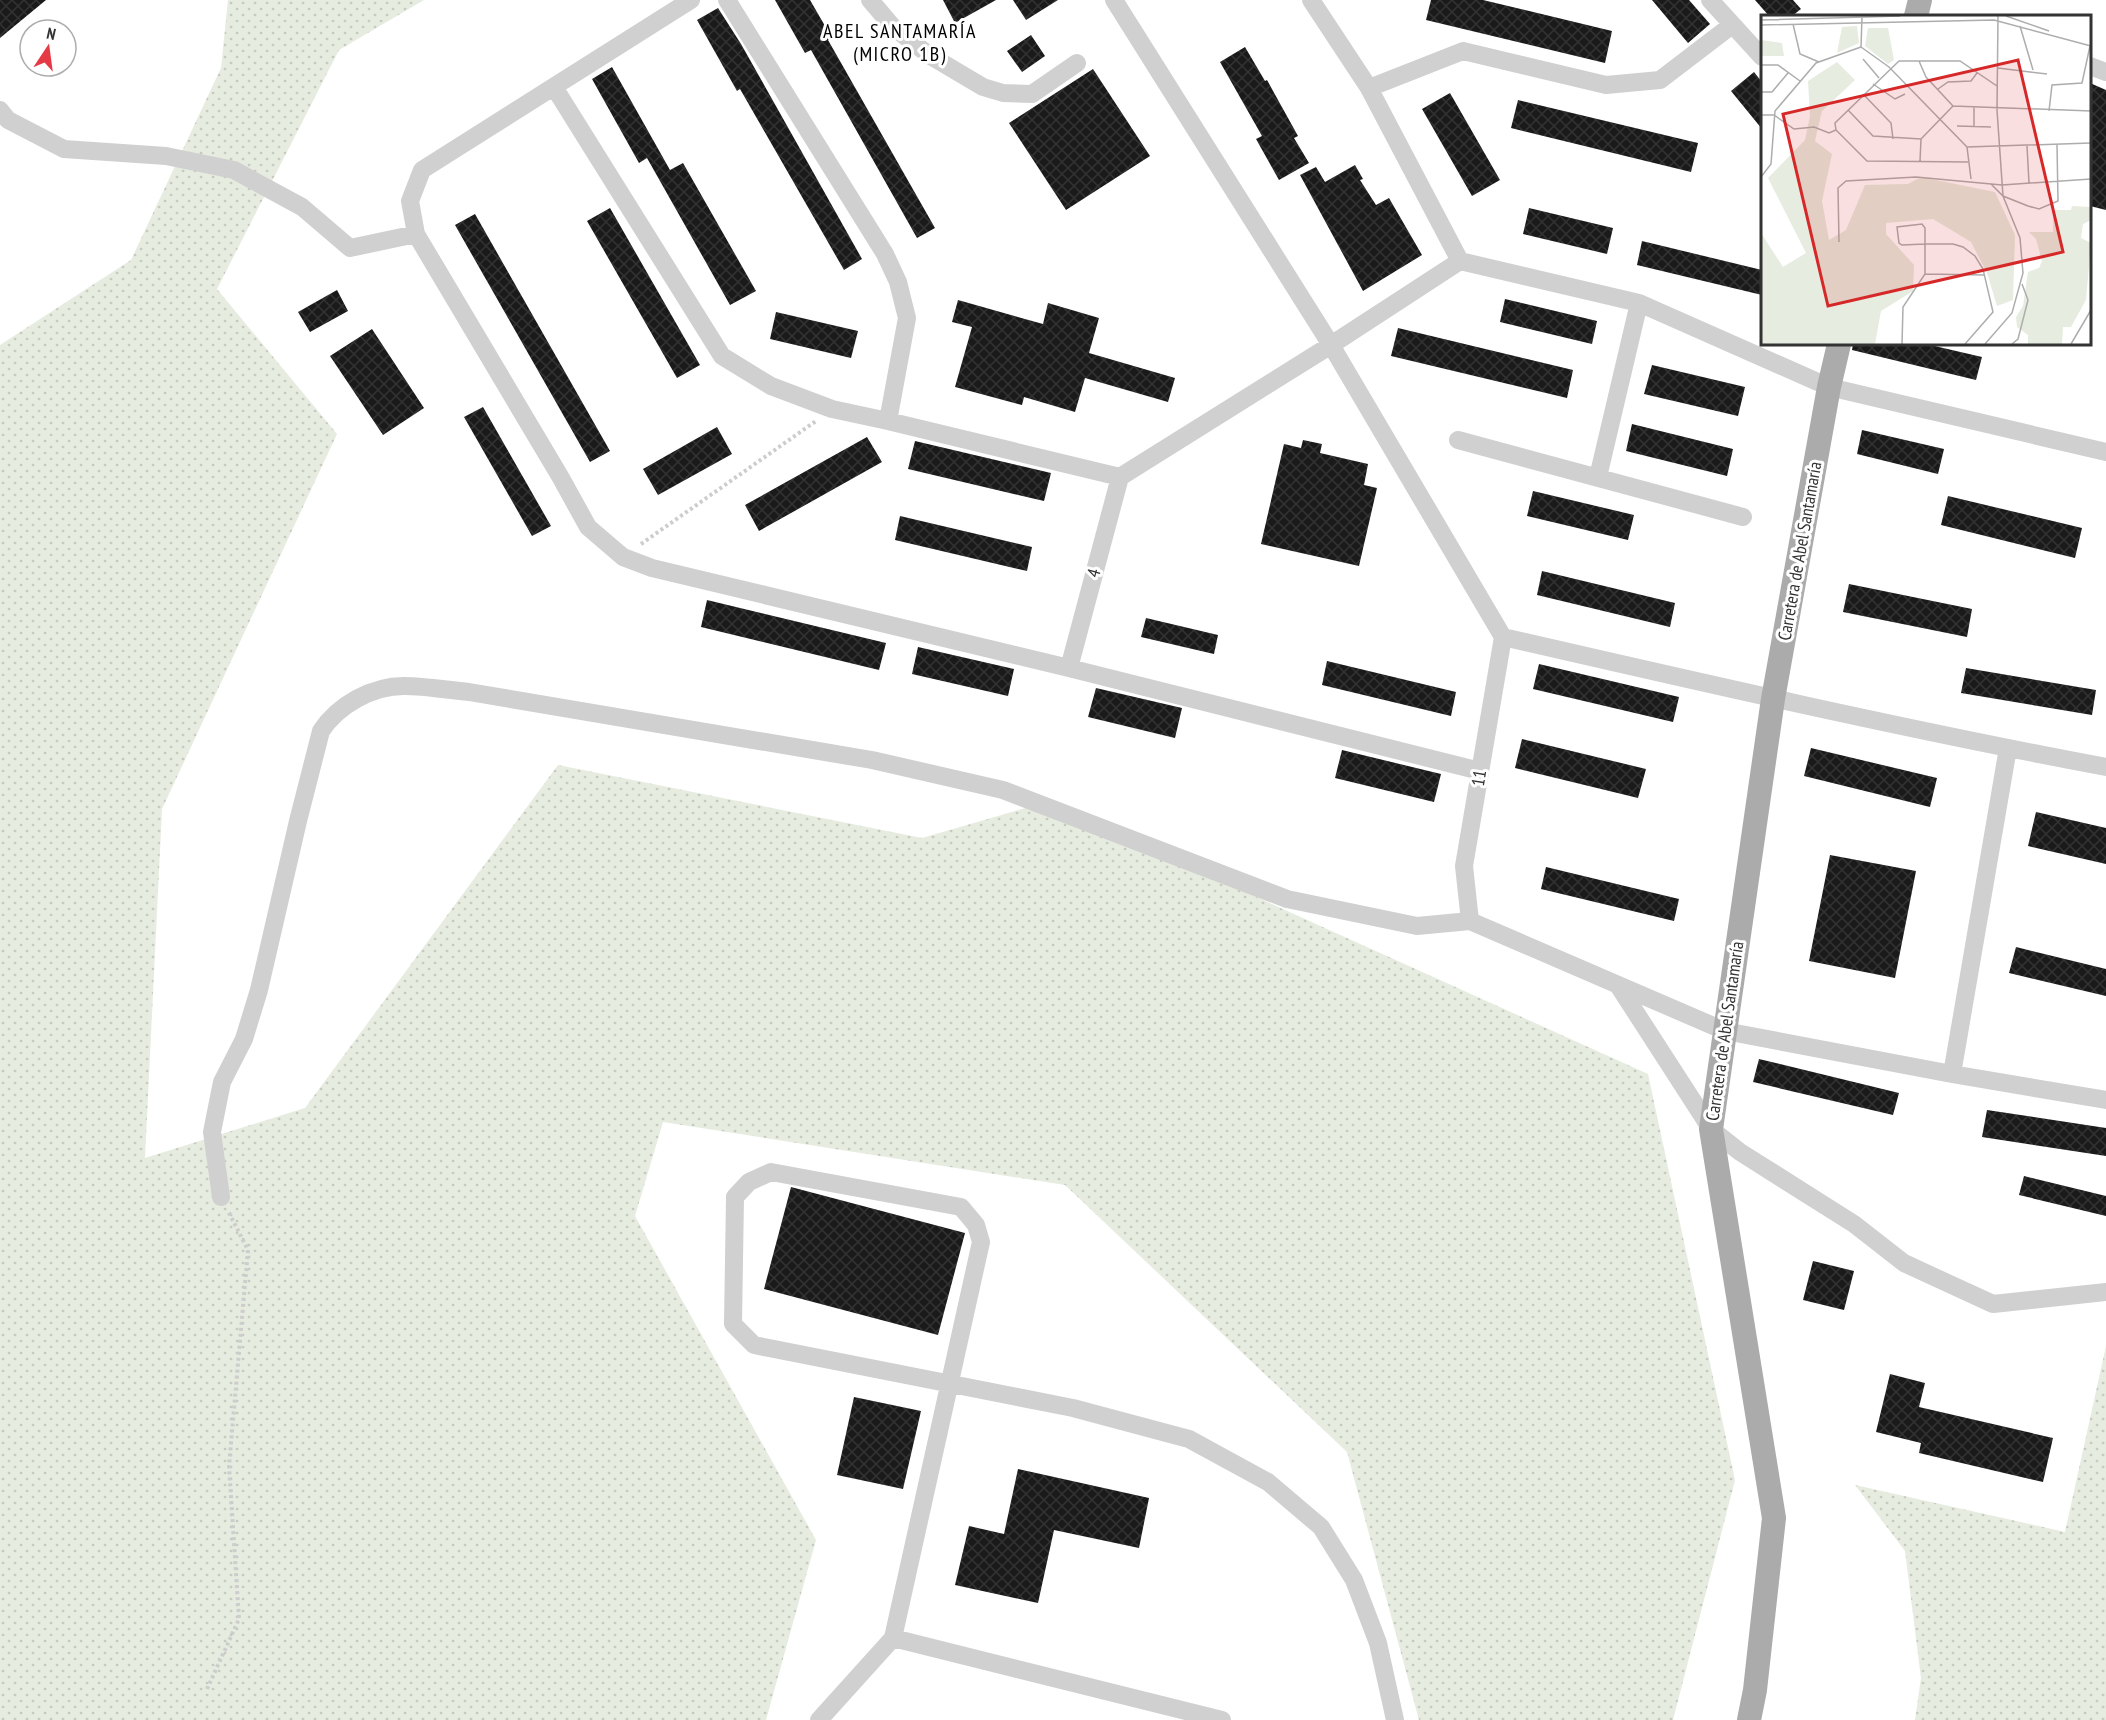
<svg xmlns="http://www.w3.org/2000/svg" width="2106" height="1720" viewBox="0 0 2106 1720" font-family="'PT Sans Narrow',sans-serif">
<defs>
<pattern id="grass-dots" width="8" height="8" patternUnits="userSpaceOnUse" patternTransform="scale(1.5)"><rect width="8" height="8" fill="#e6ecdf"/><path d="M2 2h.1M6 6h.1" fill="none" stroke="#c6cbc0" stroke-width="1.8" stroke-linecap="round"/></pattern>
<pattern id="building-cross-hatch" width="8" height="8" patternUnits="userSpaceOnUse" patternTransform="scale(1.5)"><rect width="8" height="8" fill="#1a1a1a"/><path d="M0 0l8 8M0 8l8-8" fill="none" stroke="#333"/></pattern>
</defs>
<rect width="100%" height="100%" fill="#fff"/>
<path fill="url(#grass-dots)" d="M 228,0 L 424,0 L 339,50 L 217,289 L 337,434 L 162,809 L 145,1158 L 305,1108 L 558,765 L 922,838 L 1046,802 L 1648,1074 L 1735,1480 L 1673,1720 L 1419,1720 L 1347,1452 L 1065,1185 L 663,1122 L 635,1216 L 816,1540 L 766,1720 L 0,1720 L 0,345 L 131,260 L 221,68 Z
M 2106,1346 L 2106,1720 L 1915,1720 L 1921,1678 L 1905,1551 L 1855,1485 L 2065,1532 Z"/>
<path fill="url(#building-cross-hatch)" d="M 0,0 L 46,0 L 0,38 Z
M 775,0 L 810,0 L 832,38 L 828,40 L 935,228 L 917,238 L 811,50 L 805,53 Z
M 943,0 L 996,0 L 955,23 Z
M 1013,0 L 1058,0 L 1026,20 Z
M 1431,0 L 1483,0 L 1612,31 L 1605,63 L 1426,20 Z
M 1652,0 L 1689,0 L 1710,24 L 1688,43 Z
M 1755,0 L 1793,0 L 1801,9 L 1792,16 L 1769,16 Z
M 718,8 L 741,44 L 862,259 L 844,270 L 740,89 L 737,91 L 697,20 Z
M 1031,35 L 1045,56 L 1022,72 L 1007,51 Z
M 1245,47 L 1265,81 L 1267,80 L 1298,136 L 1294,138 L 1309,163 L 1279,180 L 1256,139 L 1262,136 L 1220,62 Z
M 612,67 L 670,170 L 683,163 L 756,291 L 730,305 L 647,158 L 639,163 L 592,79 Z
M 1093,69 L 1150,156 L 1066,210 L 1009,123 Z
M 1754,72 L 1762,82 L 1762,129 L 1731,91 Z
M 2090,83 L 2106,90 L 2106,210 L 2090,206 Z
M 1450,93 L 1500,180 L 1472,196 L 1422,109 Z
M 1518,100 L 1698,143 L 1691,172 L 1511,128 Z
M 1355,165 L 1363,179 L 1360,180 L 1376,205 L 1389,198 L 1422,255 L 1363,291 L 1300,175 L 1316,167 L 1325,182 Z
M 610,208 L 700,365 L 677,378 L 587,221 Z
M 1529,208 L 1613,228 L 1607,254 L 1523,234 Z
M 475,214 L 610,451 L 590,462 L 455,225 Z
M 1642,241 L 1762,270 L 1762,295 L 1637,265 Z
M 337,290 L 348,311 L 310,332 L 298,312 Z
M 1505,299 L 1597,321 L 1592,344 L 1500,322 Z
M 958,300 L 1043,324 L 1048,303 L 1099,318 L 1089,353 L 1175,378 L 1168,402 L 1085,378 L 1075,412 L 1024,397 L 1022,405 L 955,387 L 972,327 L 952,322 Z
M 776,312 L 858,331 L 851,358 L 770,339 Z
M 1398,328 L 1573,370 L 1567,398 L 1391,356 Z
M 372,329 L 424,408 L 383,435 L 330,356 Z
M 1853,344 L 1926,344 L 1982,357 L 1976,380 L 1852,350 Z
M 1652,365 L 1745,387 L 1738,416 L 1644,394 Z
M 483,407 L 551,526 L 532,536 L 464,417 Z
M 1632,424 L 1733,449 L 1727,476 L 1626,451 Z
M 717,427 L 732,454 L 658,495 L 643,469 Z
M 1862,430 L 1944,449 L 1938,474 L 1857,454 Z
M 867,437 L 882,462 L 759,531 L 745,505 Z
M 1303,440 L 1322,444 L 1320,453 L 1368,464 L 1364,485 L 1377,488 L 1359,566 L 1261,544 L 1284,444 L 1301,448 Z
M 915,441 L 1051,473 L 1044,501 L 908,469 Z
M 1533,491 L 1634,515 L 1628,540 L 1527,516 Z
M 1948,496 L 2082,528 L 2075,558 L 1941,525 Z
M 900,516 L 1032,547 L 1027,571 L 895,540 Z
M 1542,571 L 1675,603 L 1670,627 L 1537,595 Z
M 1849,584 L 1972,609 L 1967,637 L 1843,612 Z
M 707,600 L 886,643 L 879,670 L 701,627 Z
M 1146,618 L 1218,635 L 1214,654 L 1141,637 Z
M 918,647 L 1014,669 L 1008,696 L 912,674 Z
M 1327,661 L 1456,692 L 1451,716 L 1322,685 Z
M 1539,664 L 1679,697 L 1673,722 L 1533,689 Z
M 1966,668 L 2096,690 L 2092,715 L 1961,693 Z
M 1096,688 L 1182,708 L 1175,738 L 1088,717 Z
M 1522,739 L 1646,769 L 1638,798 L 1515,768 Z
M 1811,748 L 1937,778 L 1930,807 L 1804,776 Z
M 1342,750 L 1441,774 L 1434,802 L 1335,778 Z
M 2036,812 L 2106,828 L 2106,864 L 2028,846 Z
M 1830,855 L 1916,871 L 1895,978 L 1809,961 Z
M 1546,867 L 1679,899 L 1674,921 L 1541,889 Z
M 2016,947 L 2106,969 L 2106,996 L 2009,973 Z
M 1759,1059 L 1899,1093 L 1893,1115 L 1753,1082 Z
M 1987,1110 L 2106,1128 L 2106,1156 L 1982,1137 Z
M 2024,1176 L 2106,1196 L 2106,1216 L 2019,1195 Z
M 791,1187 L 965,1233 L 938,1335 L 764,1289 Z
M 1813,1261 L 1854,1271 L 1844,1310 L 1803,1300 Z
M 1890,1374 L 1925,1383 L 1919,1407 L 2053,1438 L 2043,1482 L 1919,1453 L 1921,1443 L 1876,1432 Z
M 854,1397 L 921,1411 L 903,1489 L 837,1475 Z
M 1018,1469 L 1149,1498 L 1139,1548 L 1054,1530 L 1038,1603 L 955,1585 L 969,1526 L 1004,1534 Z"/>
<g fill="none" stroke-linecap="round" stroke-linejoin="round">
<path stroke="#cdcdcd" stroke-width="4" stroke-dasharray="3 3" stroke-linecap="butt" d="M 641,544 L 816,421
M 207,1689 L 239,1619 L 229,1466 L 248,1250 L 228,1211"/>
<path stroke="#d0d0d0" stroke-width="18" d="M 691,0 L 422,170 L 410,201 L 416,234 L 561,478 L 588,527 L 623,557 L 652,568 L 1069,668 L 1480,771
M 727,0 L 885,254 L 898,282 L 907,318 L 888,421
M 870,0 L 893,27 L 929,55 L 983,87 L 1003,93 L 1032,94 L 1077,63
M 1114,0 L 1331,345 L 1503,637 C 1703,683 1904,729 2106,767
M 1311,0 L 1369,88 L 1460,261
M 1710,0 L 1762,57
M 2090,66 L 2106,72
M 554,87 L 722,356 L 771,386 L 832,409 L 888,421 L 1120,477 L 1331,345 L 1460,261 L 1639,303 L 1829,387 L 2106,452
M 1369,88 L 1463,51 L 1606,85 L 1660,80 L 1732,25
M 0,110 L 8,120 L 64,149 L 166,156 L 234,170 L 302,207 L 350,248 L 416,234
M 1458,440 L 1743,517
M 1598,477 L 1639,303
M 1069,668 L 1120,477
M 1470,921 L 1464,866 L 1503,637
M 1618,985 L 1711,1129 L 1740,1152 L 1854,1224 L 1904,1263 L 1993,1304 L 2106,1292
M 1952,1074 L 2008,748
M 221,1197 L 212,1132 L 222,1082 L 244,1039 L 259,990 L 298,821 L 321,731 C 338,705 372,686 404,686 C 425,686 447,690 469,692 L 872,760 L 1003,790 L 1287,899 L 1417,926 L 1470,921 L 1725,1031 L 1952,1074 L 2106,1100
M 893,1638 L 1222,1720
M 819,1720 L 893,1638 L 981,1242 L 976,1225 L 961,1207 L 771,1172 L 749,1182 L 735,1197 L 733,1324 L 754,1345 L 1073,1408 L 1189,1439 L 1268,1482 L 1321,1527 L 1354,1580 L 1378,1643 L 1395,1720"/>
<path stroke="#ababab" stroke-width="24" d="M 1916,16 L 1920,0
M 1749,1720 L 1755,1690 L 1774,1518 L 1711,1129 L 1773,699 L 1829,387 L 1839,344"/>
</g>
<g text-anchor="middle" stroke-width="6" stroke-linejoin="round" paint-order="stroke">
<g font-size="18" fill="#333" stroke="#fff">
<text transform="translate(1800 551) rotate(-80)" y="6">Carretera de Abel Santamaría</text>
<text transform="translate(1094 573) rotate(-75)" y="6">4</text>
<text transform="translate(1479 778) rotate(-81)" y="6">11</text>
<text transform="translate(1725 1031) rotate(-82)" y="6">Carretera de Abel Santamaría</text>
</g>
<g font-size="20" letter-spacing="1.5" fill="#000" stroke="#fff">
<text x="900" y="38">ABEL SANTAMARÍA<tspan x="900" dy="23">(MICRO 1B)</tspan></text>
</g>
</g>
<g transform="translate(1761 15)">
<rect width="330" height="330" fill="#fff"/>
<path d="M 96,11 L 98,28 L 76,38 L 81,12 ZM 107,13 L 127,13 L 133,45 L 127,49 L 104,31 ZM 76,47 L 94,65 L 61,96 L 54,126 L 71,139 L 61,186 L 68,225 L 85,215 L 104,170 L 147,169 L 160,162 L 234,177 L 254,220 L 252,285 L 236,291 L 226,258 L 210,227 L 172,204 L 125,208 L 125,219 L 153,250 L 152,276 L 120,296 L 114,329 L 0,329 L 0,218 L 22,252 L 45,238 L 7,163 L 44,125 L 49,101 L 47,66 ZM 311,191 L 330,192 L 330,205 L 322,209 L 320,223 L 330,228 L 325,285 L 310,312 L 302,312 L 301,329 L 267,329 L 267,320 L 256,312 L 255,302 L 262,291 L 267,257 L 278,253 L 281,246 L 275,224 L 268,217 L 292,217 L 292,195 L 310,195 Z" fill="#e6ecdf"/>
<path d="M 0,25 L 21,28 L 23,41 L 0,41 Z" fill="#e6ecdf"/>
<path fill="none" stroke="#adadad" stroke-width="1.5" d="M 245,1 L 288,16M 0,5 L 139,1M 32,9 L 39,39 L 58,47M 0,10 L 233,5 L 330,31M 259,11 L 272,55M 100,32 L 128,52 L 206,132 L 330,128M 100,32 L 101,2M 102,44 L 118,63M 158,46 L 165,62 L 192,91M 0,50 L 17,50 L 39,66M 237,53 L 286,59M 112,69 L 134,84 L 144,79M 177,74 L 187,67 L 210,66 L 216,58M 0,77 L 11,77 L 27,58M 102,79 L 130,108 L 132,124M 87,95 L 112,121 L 160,124 L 192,91 L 330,96M 288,96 L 291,70 L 321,68 L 329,31M 0,100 L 13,100 L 33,114 L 53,112 L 68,118 L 75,115M 196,111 L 230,112M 213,112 L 213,91M 266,131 L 268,168M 206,132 L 210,164M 159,146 L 160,124M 207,147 L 106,146 L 75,115 L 74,108 L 138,46 L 199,46 L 236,71M 0,162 L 10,149 L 14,96 L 55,48 L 100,32M 230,169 L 242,181 L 267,191 L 278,194 L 297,186 L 296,130M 78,227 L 77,173 L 85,166 L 155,162 L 241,170 L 330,164M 164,259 L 224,260M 141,329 L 142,292 L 164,259 L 164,213 L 161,209 L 136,212 L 138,228 L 141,230 L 164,229 L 192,229 L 202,232 L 214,241 L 222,254 L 232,297 L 204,329M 224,329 L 251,298 L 262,258 L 259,223 L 242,181 L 236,95 L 237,1M 251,329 L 257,324 L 267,285 L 261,269M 310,329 L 330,295"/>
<path fill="#d62828" fill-opacity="0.15" stroke="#d62828" stroke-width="3" d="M 257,45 L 302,237 L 67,291 L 22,99 Z"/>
<rect width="330" height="330" fill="none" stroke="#333" stroke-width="3"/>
</g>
<g transform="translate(48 48) rotate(13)"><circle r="28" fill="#ffffff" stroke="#adadad" stroke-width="1.5"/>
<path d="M0-4.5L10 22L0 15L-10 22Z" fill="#e63946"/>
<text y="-9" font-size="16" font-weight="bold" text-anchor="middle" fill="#333333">N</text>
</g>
</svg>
